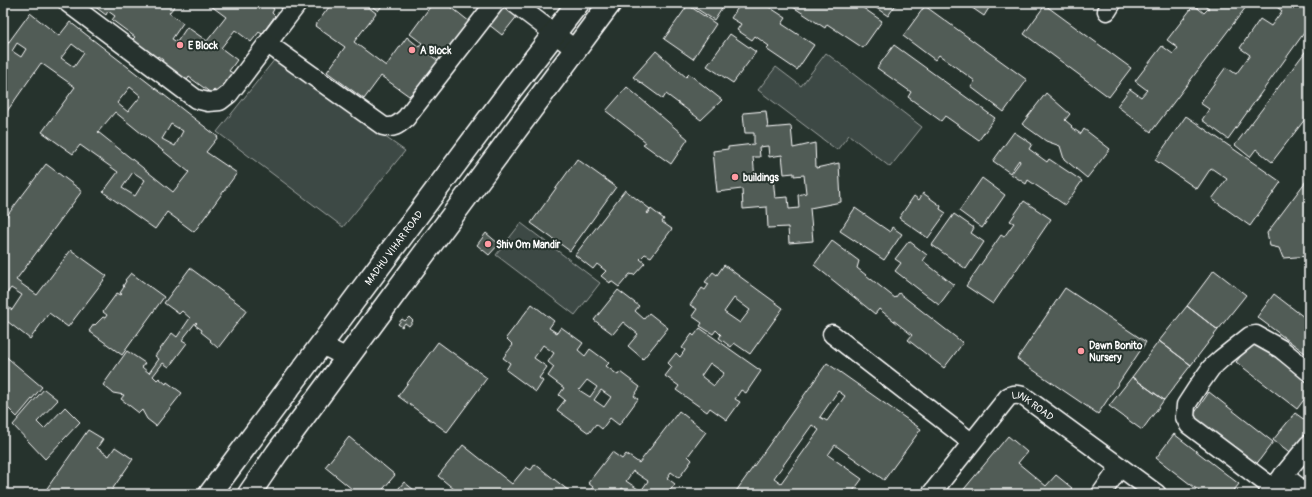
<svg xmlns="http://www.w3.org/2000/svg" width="1312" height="497" viewBox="0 0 1312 497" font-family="Pangolin,sans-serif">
<rect width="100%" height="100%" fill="#26332d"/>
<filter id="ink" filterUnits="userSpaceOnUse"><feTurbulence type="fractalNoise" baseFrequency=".025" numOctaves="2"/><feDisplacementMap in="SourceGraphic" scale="8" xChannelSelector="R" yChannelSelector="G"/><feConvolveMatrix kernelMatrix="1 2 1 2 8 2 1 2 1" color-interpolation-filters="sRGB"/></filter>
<g filter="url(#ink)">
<path fill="#3e4944" stroke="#9ea4a2" d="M 826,53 L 922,127 L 890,167 L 849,135 L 837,150 L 758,90 L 776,67 L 801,86 Z
M 275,59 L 405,151 L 343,227 L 217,132 Z
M 521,223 L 600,283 L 575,315 L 496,255 Z"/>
<path fill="#515c57" stroke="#fff" fill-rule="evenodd" d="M 90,3 L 177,3 L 169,13 L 183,23 L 172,39 L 177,42 L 187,27 L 207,41 L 226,17 L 207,3 L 267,3 L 274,9 L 272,13 L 275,16 L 262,34 L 259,32 L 251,42 L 235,30 L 221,48 L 237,60 L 229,71 L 233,73 L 218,93 L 214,90 L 211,93 L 189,77 L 186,82 L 161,64 L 163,60 L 158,56 L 156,59 L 131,41 L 135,37 L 112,20 L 115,16 L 108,11 L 106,15 Z
M 332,3 L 365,3 L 364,4 L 376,13 L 354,42 L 386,66 L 407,37 L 419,47 L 422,43 L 410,34 L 430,7 L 425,3 L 446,3 L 470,22 L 443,59 L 427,48 L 425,51 L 441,63 L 409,96 L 381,76 L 364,99 L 327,72 L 345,47 L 315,26 Z
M 368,3 L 384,3 L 378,11 Z
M 688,3 L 725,3 L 714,20 Z
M 741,3 L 763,3 L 786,18 L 782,24 L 814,45 L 797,70 L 766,49 L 769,46 L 755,36 L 752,40 L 737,30 L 741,24 L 731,18 Z
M 791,3 L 856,3 L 882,21 L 863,48 L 827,24 L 825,28 L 790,5 Z
M 869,3 L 897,3 L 888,16 Z
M 965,3 L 992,3 L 984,16 Z
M 1202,3 L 1241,3 L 1246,7 L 1151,132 L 1117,106 L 1130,89 L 1141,97 L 1147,90 L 1135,81 L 1162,46 L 1173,54 L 1178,48 L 1167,40 L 1194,5 L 1204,13 L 1209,8 Z
M 1272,3 L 1309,3 L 1309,26 L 1228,139 L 1202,120 L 1209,109 L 1200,103 L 1226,67 L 1236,74 L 1250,55 L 1240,48 L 1260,19 L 1271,26 L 1282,11 Z
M 504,4 L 518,15 L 502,35 L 488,24 Z
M 688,5 L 716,24 L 693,59 L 664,39 Z
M 1045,5 L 1131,68 L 1109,97 L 1024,34 Z
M 925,6 L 1027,80 L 1004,112 L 971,87 L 975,81 L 939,55 L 935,60 L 903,36 Z
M 30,13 L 59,36 L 70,22 L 218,137 L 206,152 L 237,173 L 194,232 L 167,212 L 155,229 L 103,192 L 118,172 L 80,145 L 73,154 L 42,132 L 75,87 L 41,63 L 3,117 L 3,50 ZM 17,43 L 26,49 L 21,57 L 12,51 ZM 72,44 L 84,53 L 74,67 L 61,58 ZM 130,87 L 141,96 L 128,112 L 117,103 ZM 115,112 L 189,172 L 173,192 L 98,132 ZM 171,124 L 183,131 L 175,146 L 162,139 Z
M 730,34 L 756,52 L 733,83 L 707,66 Z
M 894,45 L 995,118 L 979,140 L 945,116 L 941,121 L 908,97 L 911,92 L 877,68 Z
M 1308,48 L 1309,49 L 1309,114 L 1272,162 L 1256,149 L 1250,157 L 1235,145 Z
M 656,51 L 686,77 L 689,74 L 722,100 L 701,120 L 666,94 L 663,99 L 633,77 Z
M 627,87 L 688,139 L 671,164 L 643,144 L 646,142 L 606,111 Z
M 1046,93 L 1070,114 L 1065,120 L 1072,126 L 1071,127 L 1081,134 L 1084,129 L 1110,149 L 1087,178 L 1064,159 L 1060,146 L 1046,141 L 1022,124 Z
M 766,111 L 768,128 L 791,126 L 793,148 L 815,143 L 816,168 L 839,163 L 841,202 L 810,208 L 813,241 L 789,243 L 788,227 L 768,228 L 767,207 L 743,209 L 742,189 L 717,192 L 713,151 L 728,149 L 728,147 L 754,144 L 754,133 L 745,133 L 743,113 ZM 768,146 L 769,157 L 782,155 L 784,174 L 794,173 L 794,176 L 804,175 L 806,193 L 798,195 L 799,208 L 789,209 L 788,197 L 775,198 L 773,177 L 755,179 L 753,157 L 760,157 L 759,147 Z
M 1186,116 L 1281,182 L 1250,226 L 1212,199 L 1227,179 L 1211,168 L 1197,189 L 1155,160 Z
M 1014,132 L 1032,144 L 1029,149 L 1047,162 L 1049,159 L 1082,181 L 1065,205 L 1028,180 L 1026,184 L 1011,174 L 1020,162 L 1019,160 L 1010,173 L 993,161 Z
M 577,159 L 616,187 L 570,251 L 531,223 Z
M 46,164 L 82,191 L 16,280 L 37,295 L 71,250 L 107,276 L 68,327 L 49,313 L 30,339 L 3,318 L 3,303 L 12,310 L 22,295 L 11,288 L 3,298 L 3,221 Z
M 133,172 L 145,180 L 135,196 L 122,188 Z
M 1309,177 L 1309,256 L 1283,258 L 1279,248 L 1270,246 L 1267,233 Z
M 982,178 L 1005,195 L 982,228 L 959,211 Z
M 625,190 L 650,209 L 647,213 L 648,214 L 651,209 L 664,219 L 662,222 L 672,229 L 651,257 L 645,254 L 640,259 L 645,263 L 634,275 L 630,274 L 619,287 L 611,281 L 610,283 L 601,276 L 606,271 L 597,264 L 593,269 L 575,255 Z
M 923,193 L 941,206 L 940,209 L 946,213 L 928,238 L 899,218 L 914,196 L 919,200 Z
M 1024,201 L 1051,219 L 993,304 L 966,286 L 1001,235 L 1004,237 L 1014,223 L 1010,221 Z
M 855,208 L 890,232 L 892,227 L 902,234 L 884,260 L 840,231 Z
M 954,214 L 974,228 L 971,233 L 984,242 L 966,269 L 932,245 Z
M 486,233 L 499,244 L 489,255 L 477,245 Z
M 832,241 L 859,261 L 857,268 L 895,298 L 899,293 L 963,343 L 944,368 L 908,340 L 912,335 L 879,309 L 875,314 L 814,265 Z
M 909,241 L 927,255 L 923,261 L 954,285 L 939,305 L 895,271 L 901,263 L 895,259 Z
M 724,265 L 783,308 L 750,354 L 734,343 L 731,347 L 719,338 L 721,335 L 716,330 L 713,334 L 700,326 L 702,323 L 692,316 L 697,309 L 690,305 L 702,288 L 705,290 L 709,284 L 705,282 L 713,272 L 717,275 ZM 734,298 L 750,310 L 740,323 L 724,312 Z
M 190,268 L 247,310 L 218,348 L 210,341 L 211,340 L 201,332 L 202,330 L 195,325 L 197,323 L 196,322 L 182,340 L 187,343 L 169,367 L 163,363 L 153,376 L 157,380 L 159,378 L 166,384 L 167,382 L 182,393 L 156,426 L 147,419 L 142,410 L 139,413 L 121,399 L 124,395 L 113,393 L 103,385 L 127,351 L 145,363 L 142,367 L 149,373 L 159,359 L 155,356 L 172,333 L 177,337 L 190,318 L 182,311 L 179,314 L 164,303 Z
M 1214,270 L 1246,295 L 1218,330 L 1187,306 Z
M 131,273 L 164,297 L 122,355 L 89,331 L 94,324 L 95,325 L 103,317 L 105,318 L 107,315 L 103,312 L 117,293 L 121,295 L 122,294 L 120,293 L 124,287 L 123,286 L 126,281 L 125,280 Z
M 1065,288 L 1146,342 L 1098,414 L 1017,359 Z
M 618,290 L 639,306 L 635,311 L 644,319 L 649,313 L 668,328 L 643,359 L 628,346 L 638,334 L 623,322 L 613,334 L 594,320 Z
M 1274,294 L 1309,321 L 1309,356 L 1257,317 Z
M 532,304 L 554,321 L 549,328 L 557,333 L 561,327 L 583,343 L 578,350 L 585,356 L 590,349 L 609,363 L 606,366 L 618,375 L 620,372 L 640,387 L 634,396 L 638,399 L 619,425 L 610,418 L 602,429 L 596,424 L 589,433 L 557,410 L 565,400 L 559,395 L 564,388 L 548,376 L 554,367 L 548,362 L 554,353 L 543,345 L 534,358 L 547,367 L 539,378 L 543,381 L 536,392 L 506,370 L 510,363 L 503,358 L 513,345 L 506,338 ZM 587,380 L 597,387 L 590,397 L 579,390 ZM 601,390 L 611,397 L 604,407 L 594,400 Z
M 1187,306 L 1218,330 L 1191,365 L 1159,341 Z
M 409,317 L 413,321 L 409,326 L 405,323 L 402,327 L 398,324 L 402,319 L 405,321 Z
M 700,328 L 761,371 L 746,393 L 741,390 L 735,399 L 740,402 L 727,420 L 710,408 L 707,412 L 676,390 L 679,386 L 665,376 L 672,367 L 668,363 L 676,353 L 680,357 L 685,350 L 682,348 L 692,334 L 694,336 ZM 710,363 L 724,373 L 714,386 L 701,376 Z
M 1253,340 L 1309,383 L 1309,393 L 1297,409 L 1236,362 Z
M 1159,341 L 1191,365 L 1164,400 L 1132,377 Z
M 438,342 L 487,378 L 447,432 L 398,396 Z
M 3,354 L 42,387 L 17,417 L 6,406 L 3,409 Z
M 827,363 L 921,429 L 884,480 L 835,445 L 828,455 L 862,479 L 851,494 L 829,494 L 826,492 L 824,494 L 734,494 ZM 838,391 L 845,396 L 827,421 L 820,417 ZM 812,425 L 819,430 L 781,483 L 774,478 Z
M 1132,377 L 1164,400 L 1142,430 L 1109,406 Z
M 44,389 L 58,400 L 37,422 L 44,429 L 65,407 L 80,422 L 45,459 L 13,425 Z
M 1209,392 L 1273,442 L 1255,466 L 1192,417 Z
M 679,411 L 706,432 L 688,456 L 692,460 L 679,478 L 671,472 L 667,478 L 675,484 L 667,494 L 631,494 L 622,488 L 617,494 L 590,494 L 589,493 L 593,487 L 588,483 L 612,452 L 622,459 L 626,454 L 639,463 ZM 633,471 L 648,481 L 641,491 L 626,481 Z
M 1295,413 L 1309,423 L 1309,435 L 1293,456 L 1273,440 Z
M 88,430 L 103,439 L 97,448 L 109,456 L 115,447 L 133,459 L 109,494 L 43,494 Z
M 1174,434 L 1239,484 L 1231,494 L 1203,494 L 1156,458 Z
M 1008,436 L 1027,452 L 1018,463 L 1046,486 L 1056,475 L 1072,488 L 1067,494 L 960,494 Z
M 349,437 L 395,475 L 379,494 L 358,494 L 325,467 Z
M 463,445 L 512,484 L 526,467 L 531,470 L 535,464 L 569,491 L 566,494 L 460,494 L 438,476 Z
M 404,482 L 419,494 L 394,494 Z"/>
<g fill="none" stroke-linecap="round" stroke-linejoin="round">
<defs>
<g id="minor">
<path d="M 68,3 L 196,99 L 208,102 L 220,101 L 229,94 L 298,3"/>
<path d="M 514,3 L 576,50"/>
<path d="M 1107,11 L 1112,3"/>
<path d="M 268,44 L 383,126 C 393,129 398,125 406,118 L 495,3"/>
<path d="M 832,334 L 971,442"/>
<path d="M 322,345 L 347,358"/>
<path d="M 1283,475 L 1308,494"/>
<path d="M 1273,488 L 1189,425 L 1185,417 L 1186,405 L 1199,385 L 1211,368 L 1221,359 L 1250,336 L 1256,335 L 1281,349 L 1309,372"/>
<path id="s1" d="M 931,494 L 1008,397 C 1013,394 1017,394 1023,396 L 1157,494"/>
<path d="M 1101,494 L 1120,467"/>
<path d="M 1268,494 L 1309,444"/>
</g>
<g id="tertiary">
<path id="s2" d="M 210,494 L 512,88 L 578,3"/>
<path d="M 249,494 L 277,453 L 378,316 L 610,3"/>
</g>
</defs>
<use href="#minor" stroke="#fff" stroke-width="21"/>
<use href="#tertiary" stroke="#fff" stroke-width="25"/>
<use href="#minor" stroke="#26332d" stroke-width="18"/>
<use href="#tertiary" stroke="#26332d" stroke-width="22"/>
</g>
</g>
<g fill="#ff9aa2" stroke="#26332d" stroke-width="1.5">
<circle cx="180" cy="45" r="4"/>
<circle cx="412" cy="50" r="4"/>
<circle cx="735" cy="177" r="4"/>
<circle cx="488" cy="244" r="4"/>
<circle cx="1081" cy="351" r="4"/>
</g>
<g text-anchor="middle" stroke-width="4" stroke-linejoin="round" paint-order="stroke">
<g font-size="10" font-weight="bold" fill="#fff" stroke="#26332d" text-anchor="start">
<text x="188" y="49">E Block</text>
<text x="420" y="54">A Block</text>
<text x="743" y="181">buildings</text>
<text x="496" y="248">Shiv Om Mandir</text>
<text x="1089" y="349">Dawn Bonito<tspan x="1089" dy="12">Nursery</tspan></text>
</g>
<g font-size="10" fill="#fff" stroke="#26332d">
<text dy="4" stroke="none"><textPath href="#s2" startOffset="307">MADHU VIHAR ROAD</textPath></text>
<text dy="4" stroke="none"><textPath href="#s1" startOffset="152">LINK ROAD</textPath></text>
</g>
</g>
<rect width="1312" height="497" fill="none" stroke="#26332d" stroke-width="16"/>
<rect x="8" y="8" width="1296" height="481" fill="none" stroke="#fff" stroke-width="1.5" filter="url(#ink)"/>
</svg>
